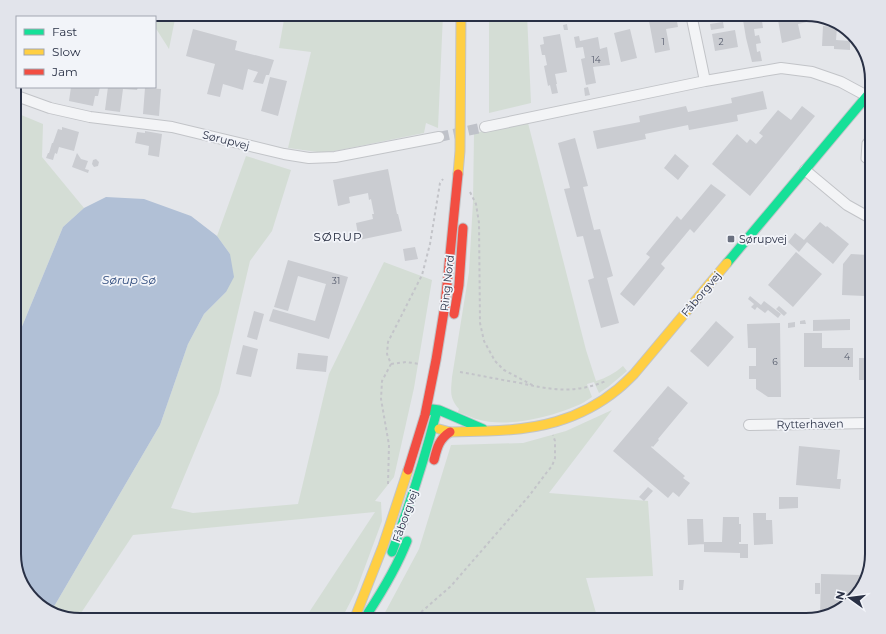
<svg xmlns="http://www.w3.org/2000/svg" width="886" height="634" viewBox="0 0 886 634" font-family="Montserrat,sans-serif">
<rect width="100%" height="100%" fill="#e4e6ea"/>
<path fill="#d4ddd5" d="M 149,14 L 176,14 L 169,49 L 155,27 L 155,17 L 149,17 Z
M 285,14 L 443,14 L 438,128 L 426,123 L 424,133 L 325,153 L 288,148 L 311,52 L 279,48 Z
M 489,14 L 527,14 L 531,103 L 489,113 Z
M 14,112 L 43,124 L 42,157 L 84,208 L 63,227 L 14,346 Z
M 528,123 L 586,350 L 596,381 C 606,378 615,373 623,366 L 627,371 L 608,387 L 599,393 L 594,382 L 587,384 L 592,397 C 587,400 582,404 576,406 C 548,418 506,428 476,419 C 470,417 464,414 458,412 L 459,409 C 449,398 451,391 452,377 L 469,272 L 473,202 L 474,133 Z
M 246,156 L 291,170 L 272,231 L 250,261 L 219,393 L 171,508 L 193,513 L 298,504 L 329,374 L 384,262 L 432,280 L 414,388 L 394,477 L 375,501 L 381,502 L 382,521 L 356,591 L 341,620 L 304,620 L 375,512 L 133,535 L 77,619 L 52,610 L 160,425 L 188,344 L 204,314 L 226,292 L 230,254 L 217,236 Z
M 612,410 L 549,493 L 648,501 L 653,576 L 586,578 L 598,620 L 381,620 L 419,549 L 451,445 L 523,443 L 566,431 Z"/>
<path fill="#b1c0d6" d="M 106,197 L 144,199 L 191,216 L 217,236 L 230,254 L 234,277 L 226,292 L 204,314 L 188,344 L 160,425 L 52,610 L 40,606 L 23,587 L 14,558 L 14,346 L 63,227 L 84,208 Z"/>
<path fill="#caccd1" d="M 80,14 L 87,14 L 87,17 L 73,17 Z
M 648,14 L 664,14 L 664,15 L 649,18 Z
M 742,14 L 761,14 L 763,28 L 754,29 L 755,36 L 759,35 L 761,43 L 756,44 L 757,52 L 760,51 L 762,61 L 752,62 L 746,38 Z
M 777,14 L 784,14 L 785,15 L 791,14 L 806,14 L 810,15 L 812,21 L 798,24 L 801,38 L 782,43 Z
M 676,16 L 678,27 L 666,29 L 670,50 L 655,53 L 649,21 Z
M 817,18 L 824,20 L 824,22 L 816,22 Z
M 723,22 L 724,28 L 711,30 L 710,24 Z
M 567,24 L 568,30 L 564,30 L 563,25 Z
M 823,26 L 837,27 L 836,40 L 850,41 L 850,50 L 834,49 L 834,46 L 822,46 Z
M 193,29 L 237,41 L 235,50 L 274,60 L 269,75 L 266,75 L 263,84 L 253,82 L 258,72 L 248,69 L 243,90 L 223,84 L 220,97 L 207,94 L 215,64 L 186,56 Z
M 630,29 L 637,58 L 621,62 L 614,33 Z
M 735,30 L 738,47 L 715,51 L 712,34 Z
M 560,34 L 567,72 L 555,74 L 557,84 L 556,84 L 558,93 L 552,94 L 550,85 L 548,86 L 544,66 L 547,65 L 545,55 L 542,55 L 540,45 L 544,44 L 543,37 Z
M 579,36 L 580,41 L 598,37 L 600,49 L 607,47 L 610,65 L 593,67 L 596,83 L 586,85 L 581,59 L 585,58 L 583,47 L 576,48 L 574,37 Z
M 270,77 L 287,81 L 278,116 L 261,111 Z
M 71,87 L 86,88 L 87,87 L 100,87 L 98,96 L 95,96 L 93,106 L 69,101 Z
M 108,87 L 138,87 L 137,90 L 123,89 L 120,112 L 105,110 Z
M 588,87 L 590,95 L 585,96 L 584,88 Z
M 145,88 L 161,89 L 159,116 L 143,114 Z
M 763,91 L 767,109 L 737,115 L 738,121 L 689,130 L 688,125 L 645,134 L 646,139 L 597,149 L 593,131 L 640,122 L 639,116 L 686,106 L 688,112 L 732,103 L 731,98 Z
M 802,106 L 815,116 L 750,196 L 712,164 L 737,134 L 747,143 L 750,139 L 756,144 L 763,136 L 759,133 L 778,110 L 791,120 Z
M 62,127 L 79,132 L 74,151 L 59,147 L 57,154 L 55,153 L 53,160 L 46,158 L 48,153 L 49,153 L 52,143 L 53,143 L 58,129 L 62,130 Z
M 145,131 L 162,134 L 159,157 L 148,155 L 149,146 L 135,143 L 137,132 L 145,133 Z
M 575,138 L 588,186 L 583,187 L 594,230 L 600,229 L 613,276 L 607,278 L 619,323 L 601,328 L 588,280 L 594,278 L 583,236 L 577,237 L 564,189 L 570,188 L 558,143 Z
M 77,153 L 81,159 L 88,161 L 85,169 L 89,170 L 88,173 L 72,167 Z
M 675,154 L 689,166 L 678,180 L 664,168 Z
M 96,159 L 99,162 L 98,166 L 94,167 L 92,164 L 93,160 Z
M 388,169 L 397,214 L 398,214 L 402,231 L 359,240 L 356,223 L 373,219 L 372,214 L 374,214 L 371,199 L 369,200 L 368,193 L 349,197 L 350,203 L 338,206 L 333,180 Z
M 711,184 L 726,195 L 694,233 L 690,229 L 661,264 L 665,268 L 634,306 L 620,294 L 650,257 L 646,254 L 677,216 L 681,220 Z
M 820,222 L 826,227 L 827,226 L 849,244 L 833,264 L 807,242 L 799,252 L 788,242 L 795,233 L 804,240 Z
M 415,247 L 418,259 L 405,261 L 403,249 Z
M 796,252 L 822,274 L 793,307 L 768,285 Z
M 851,254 L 868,255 L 865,296 L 842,295 L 843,264 Z
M 288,260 L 348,277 L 329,339 L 269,321 L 273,309 L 315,321 L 326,284 L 298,276 L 288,311 L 274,307 Z
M 750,296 L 761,305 L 764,301 L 781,314 L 778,318 L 768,310 L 765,313 L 757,307 L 755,310 L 751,307 L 754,304 L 748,299 Z
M 779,306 L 787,313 L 784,316 L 776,309 Z
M 254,311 L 264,314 L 257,340 L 247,337 Z
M 850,319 L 850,330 L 813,331 L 813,320 Z
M 805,320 L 806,324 L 800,324 L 800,321 Z
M 716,321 L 734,337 L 708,367 L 690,351 Z
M 795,322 L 795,327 L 788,328 L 788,323 Z
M 780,323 L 781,397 L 768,397 L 756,389 L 756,379 L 749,379 L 749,366 L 756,366 L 756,348 L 748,348 L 747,324 Z
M 804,333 L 822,333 L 822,348 L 853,348 L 853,367 L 804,367 Z
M 243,345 L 258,349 L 251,377 L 236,374 Z
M 298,353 L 328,356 L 326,372 L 296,369 Z
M 859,358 L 866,358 L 866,380 L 859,380 Z
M 668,386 L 688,403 L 658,439 L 659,440 L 653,447 L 652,446 L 651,447 L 685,476 L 683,478 L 690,483 L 679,497 L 673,492 L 668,498 L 613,451 Z
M 799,446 L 840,450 L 837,479 L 841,479 L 840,489 L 796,485 Z
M 648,487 L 653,491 L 644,501 L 639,497 Z
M 779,497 L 798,497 L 798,508 L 779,509 Z
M 753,513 L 766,513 L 766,520 L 772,520 L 773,544 L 754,545 Z
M 723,517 L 739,517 L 739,524 L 741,524 L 741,542 L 739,542 L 739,544 L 748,544 L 748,558 L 740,558 L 740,553 L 704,552 L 704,542 L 722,542 Z
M 687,519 L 703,519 L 704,544 L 688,545 Z
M 821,574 L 861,575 L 861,587 L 858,594 L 835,613 L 820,617 Z
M 679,580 L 684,580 L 683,590 L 679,590 Z
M 815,583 L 820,583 L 820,594 L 815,594 Z"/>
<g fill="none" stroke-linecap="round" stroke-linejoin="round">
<path stroke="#bfc2c9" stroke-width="10" stroke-dasharray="10 5" stroke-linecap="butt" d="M 439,137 L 485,127"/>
<defs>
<path id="lane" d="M 872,134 L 865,143 L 864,159 L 872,165"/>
<path id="street" d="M 691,14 L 705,81
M 14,95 L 50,108 L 90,117 L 172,127 L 284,154 L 309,158 L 335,157 L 439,137
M 485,127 L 705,81 L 781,68 L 812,72 L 841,82 L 867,96
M 805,170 L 847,205 L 872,219
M 749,425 L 872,423"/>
<path id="fast" d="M 727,263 L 872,90
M 427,412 L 432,409 L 439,410 L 483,429
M 392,552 C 409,507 424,461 436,414
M 368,613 C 383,590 397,567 407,541"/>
<path id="slow" d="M 458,174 L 460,151 L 461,14
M 439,429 L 450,432 L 487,431
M 487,431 C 536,430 579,421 618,389 C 624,384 629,379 634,374 L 727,263
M 354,620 L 383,546 L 408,470"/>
<path id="jam" d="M 454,314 L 459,285 L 463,228
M 434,460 C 437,448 439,439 450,432
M 408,470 L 425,415 L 436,360 L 445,305 L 458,174"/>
</defs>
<use href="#lane" stroke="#c2c4c8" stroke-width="7"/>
<use href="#street" stroke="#c2c4c8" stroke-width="12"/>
<use href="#fast" stroke="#c2c4c8" stroke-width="11"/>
<use href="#slow" stroke="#c2c4c8" stroke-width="11"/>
<use href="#jam" stroke="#c2c4c8" stroke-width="11"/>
<path stroke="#c3c4c9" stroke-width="2" stroke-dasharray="3 3" stroke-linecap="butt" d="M 470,192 L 476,204 L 479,223 L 480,323 L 484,341 L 495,361 L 504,370 L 534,386
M 391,364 L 406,362 L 420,364
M 460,372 C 478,375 496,379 515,382 C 548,389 572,395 606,381
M 388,484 L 389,445 L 381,399 L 382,381 L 391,364 L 387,354 L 388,342 L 422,275 L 430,244 L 440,183 L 443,179
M 412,620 L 451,586 L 529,496 L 547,472 L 552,466 L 555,458 L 555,441 L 553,435"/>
<use href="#lane" stroke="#f3f4f6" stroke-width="5"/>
<use href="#street" stroke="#f3f4f6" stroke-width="10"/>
<use href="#fast" stroke="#16e098" stroke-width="9"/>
<use href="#slow" stroke="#ffcf43" stroke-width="9"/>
<use href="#jam" stroke="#f24e42" stroke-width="9"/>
</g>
<rect fill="#6a707f" stroke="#f2f4f9" stroke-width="1.5" x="727" y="235" width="8" height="8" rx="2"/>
<g text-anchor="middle" stroke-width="3.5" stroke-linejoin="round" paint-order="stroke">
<g font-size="9" fill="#53596a">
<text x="663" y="45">1</text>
<text x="721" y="45">2</text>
<text x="596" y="63">14</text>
<text x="336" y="284">31</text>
<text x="847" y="360">4</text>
<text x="775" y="365">6</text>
</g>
<g font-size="11" fill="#293045" stroke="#f2f4f9">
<text transform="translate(226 140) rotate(14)" y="4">Sørupvej</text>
<text transform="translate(447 283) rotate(-84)" y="4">Ring Nord</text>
<text transform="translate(701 294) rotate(-50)" y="4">Fåborgvej</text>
<text transform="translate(810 424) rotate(-1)" y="4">Rytterhaven</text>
<text transform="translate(405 516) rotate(-70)" y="4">Fåborgvej</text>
</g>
<g font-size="11" fill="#293045" stroke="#f2f4f9" text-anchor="start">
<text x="739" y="243">Sørupvej</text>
</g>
<g font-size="12" letter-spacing="1" fill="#1b2236" stroke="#f2f4f9">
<text x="338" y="241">SØRUP</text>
</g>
<g font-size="12" font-style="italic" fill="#2f4b7d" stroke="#f2f4f9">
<text x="129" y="284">Sørup Sø</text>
</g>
</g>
<path d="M0 0H886V634H0ZM80 21H806A59 59 0 0 1 865 80V554A59 59 0 0 1 806 613H80A59 59 0 0 1 21 554V80A59 59 0 0 1 80 21Z" fill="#e2e4eb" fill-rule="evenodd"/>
<path fill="none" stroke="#293045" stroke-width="2" d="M80 21H806A59 59 0 0 1 865 80V554A59 59 0 0 1 806 613H80A59 59 0 0 1 21 554V80A59 59 0 0 1 80 21Z"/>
<rect x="16" y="16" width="140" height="72" fill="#f2f4f9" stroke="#a2a6b1"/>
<rect x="24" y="29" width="20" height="6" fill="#16e098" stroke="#a2a6b1"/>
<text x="52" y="36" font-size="12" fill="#293045">Fast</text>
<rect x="24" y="49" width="20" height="6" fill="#ffcf43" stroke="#a2a6b1"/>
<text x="52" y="56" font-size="12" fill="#293045">Slow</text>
<rect x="24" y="69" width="20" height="6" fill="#f24e42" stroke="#a2a6b1"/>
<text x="52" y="76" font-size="12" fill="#293045">Jam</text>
<g transform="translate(850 598) rotate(284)" stroke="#f2f4f9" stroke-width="3" paint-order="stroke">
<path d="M0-3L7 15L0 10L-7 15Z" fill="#293045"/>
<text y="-6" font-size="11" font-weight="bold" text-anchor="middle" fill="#293045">N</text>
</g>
</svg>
